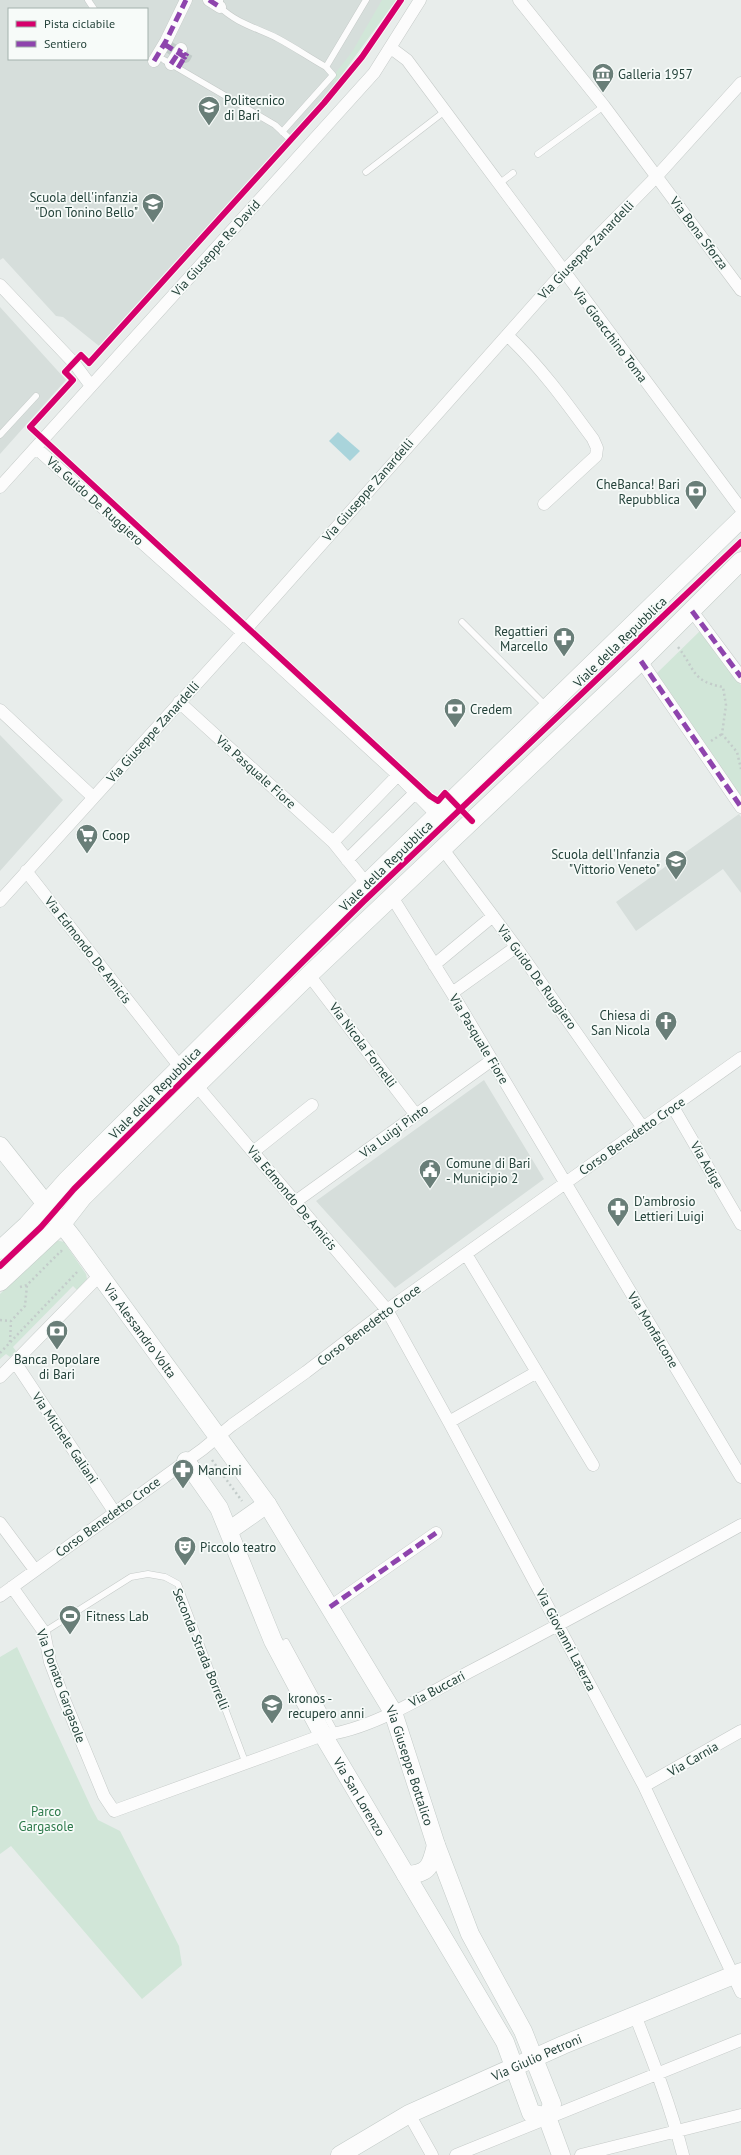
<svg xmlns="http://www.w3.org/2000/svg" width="741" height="2155" font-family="'PT Sans',sans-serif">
<rect width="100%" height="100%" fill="#e8edeb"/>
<path fill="#d6dedb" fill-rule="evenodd" d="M 0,0 L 396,0 L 328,93 L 99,346 L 63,317 L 56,316 L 3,258 L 0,260 ZM 9,9 L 147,9 L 147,59 L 9,59 Z
M 0,307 L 66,380 L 0,454 Z
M 0,735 L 63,800 L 0,871 Z
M 739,814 L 741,817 L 741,893 L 723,869 L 636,931 L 616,902 Z
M 484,1080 L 544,1179 L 395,1288 L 316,1201 Z"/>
<path fill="#d1e6d8" d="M 382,0 L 396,0 L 335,84 L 330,80 L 352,52 Z
M 701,630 L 741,685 L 741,799 L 656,674 Z
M 56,1240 L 64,1242 L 86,1274 L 87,1279 L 77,1290 L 73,1286 L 13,1347 L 16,1351 L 10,1357 L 6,1354 L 0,1359 L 0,1294 Z
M 17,1647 L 91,1807 L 98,1820 L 120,1831 L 179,1946 L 182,1965 L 142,1999 L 11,1846 L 0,1854 L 0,1657 Z"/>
<path fill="#a9d4db" d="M 338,432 L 360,451 L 350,461 L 329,441 Z"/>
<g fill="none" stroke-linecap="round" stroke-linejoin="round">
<path stroke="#c1cbc8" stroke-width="12" stroke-dasharray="12 6" stroke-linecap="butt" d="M 164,44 L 185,57 L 187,53"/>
<g stroke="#c5cac8" stroke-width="7">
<path id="lane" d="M 88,0 L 94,9
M 220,0 L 220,7 C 236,23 257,28 277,38 C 294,47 310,58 326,67
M 164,60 L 275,125 L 291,140
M 282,132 L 333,75 L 326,67 L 366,0
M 538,154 L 604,106
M 366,172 L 445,111
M 500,183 L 513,173
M 0,435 L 36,396
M 462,622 L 546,706
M 44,1632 L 131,1577 L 148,1574 L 165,1577 L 178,1584 L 246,1764
M 286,1642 L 336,1734"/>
</g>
<g stroke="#c5cac8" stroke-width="13">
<path id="street" d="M 209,0 L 220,7
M 519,0 L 604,106 L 741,290
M 391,48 L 407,60 L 741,509
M 154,61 L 166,41 L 186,0
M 171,64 L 181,49
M 0,285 L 74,363 L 91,386
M 507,335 C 540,366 566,402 593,439 L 597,448 L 596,456 L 544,504
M 36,448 L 242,632 L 398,775 L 436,814
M 0,487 L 374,73 L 420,0
M 692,611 L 741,677
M 641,661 L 741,807
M 179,702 L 333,842 L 366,883
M 0,710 L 93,797
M 333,842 L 398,775
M 442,848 L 516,947 L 643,1128
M 347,860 L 416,792
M 26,871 L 180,1067
M 392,897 L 452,993 L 741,1477
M 0,901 L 248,627 L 563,272 L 657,176 L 741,83
M 434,965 L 493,916
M 309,975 L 416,1115
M 452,993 L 516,947
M 197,1086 L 387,1310 L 449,1422 L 644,1786 L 741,1992
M 673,1107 L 741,1224
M 253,1152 L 312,1105
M 295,1202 L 492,1060
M 466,1254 L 593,1465
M 15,1362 L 115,1513
M 0,1377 L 100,1275
M 449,1422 L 537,1372
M 0,1523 L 35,1570
M 12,1587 L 44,1632 L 50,1662 L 64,1699 L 104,1796 L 114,1811 L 323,1735 C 369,1731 428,1694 469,1672 C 561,1624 651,1575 741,1525
M 0,1596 L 203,1449 L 232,1425 L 306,1372 L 387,1310 L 741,1058
M 330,1607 L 436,1533
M 644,1786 L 741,1731
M 635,2015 C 653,2061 671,2107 683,2155
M 409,2114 L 432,2155
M 456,2155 L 741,2040
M 581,2155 L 741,2115"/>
</g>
<g stroke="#c3cbc8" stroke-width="19">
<g id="secondary">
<path id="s1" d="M 0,1146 L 72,1237 L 267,1504 L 393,1712 L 436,1845 L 470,1934 L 523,2031 L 552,2104 L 547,2117"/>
<path d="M 0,1250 L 27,1225 L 66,1181 L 294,954 L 741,519"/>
<path d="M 0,1282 L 62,1224 L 83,1197 L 309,975 L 641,661 L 741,561"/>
<path id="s2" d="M 186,1461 L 219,1508 L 273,1641 L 323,1735 L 505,2042 L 531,2113 L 547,2117"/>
<path d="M 230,1530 L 267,1504"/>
<path d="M 406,1875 C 429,1874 431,1866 436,1845"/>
<path d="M 547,2117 L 561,2155"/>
<path id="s3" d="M 340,2155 L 409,2114 L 563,2045 L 741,1972"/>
</g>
</g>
<path stroke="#c3ccca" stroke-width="2.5" stroke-dasharray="2 3" stroke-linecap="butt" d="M 678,647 C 696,670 691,681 723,687 L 726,705 L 722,734 L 737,752 L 741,769
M 711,741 L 722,734
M 20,1287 L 27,1285 L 61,1251 L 62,1252
M 0,1320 L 11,1321
M 10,1342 L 11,1321 L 25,1306 L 27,1285
M 0,1353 L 77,1272
M 212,1460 L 242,1501"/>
<use href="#lane" stroke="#fcfcfc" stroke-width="6"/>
<use href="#street" stroke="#fcfcfc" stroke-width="12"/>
<use href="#secondary" stroke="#fcfcfc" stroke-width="18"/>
<path stroke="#8e44ad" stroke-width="5" stroke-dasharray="10 5" stroke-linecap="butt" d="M 209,0 L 220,7
M 164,44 L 185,57 L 187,53
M 154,61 L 166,41 L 186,0
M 171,64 L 181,49
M 178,68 L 187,53
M 692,611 L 741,677
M 641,661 L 741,807
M 330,1607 L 436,1533"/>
<g stroke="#f7fbf9" stroke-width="8">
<path id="cycleway" d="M 401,0 L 362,57 L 324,103 L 89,363 L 81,355 L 65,372 L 73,380 L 30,427 L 430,796 L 438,801 L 445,793 L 472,821
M 0,1266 L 41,1227 L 74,1189 L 364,901 L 741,542"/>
</g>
<use href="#cycleway" stroke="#d6006c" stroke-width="6"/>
</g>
<defs>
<g id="museum-pin" transform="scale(1.15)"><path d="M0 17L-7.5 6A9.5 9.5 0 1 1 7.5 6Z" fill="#697e78" stroke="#f7fbf9"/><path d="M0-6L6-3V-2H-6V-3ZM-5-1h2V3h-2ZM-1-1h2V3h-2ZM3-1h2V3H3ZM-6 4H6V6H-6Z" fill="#fff"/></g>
<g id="university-pin" transform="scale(1.15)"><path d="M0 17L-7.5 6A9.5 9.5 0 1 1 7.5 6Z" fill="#697e78" stroke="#f7fbf9"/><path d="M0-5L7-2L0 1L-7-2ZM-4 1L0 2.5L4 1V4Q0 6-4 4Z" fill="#fff"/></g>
<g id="school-pin" transform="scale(1.15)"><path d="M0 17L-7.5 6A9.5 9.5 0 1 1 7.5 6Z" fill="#697e78" stroke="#f7fbf9"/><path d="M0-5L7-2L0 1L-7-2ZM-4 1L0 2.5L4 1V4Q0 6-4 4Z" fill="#fff"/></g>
<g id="bank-pin" transform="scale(1.15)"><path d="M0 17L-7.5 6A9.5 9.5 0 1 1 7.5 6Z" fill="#697e78" stroke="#f7fbf9"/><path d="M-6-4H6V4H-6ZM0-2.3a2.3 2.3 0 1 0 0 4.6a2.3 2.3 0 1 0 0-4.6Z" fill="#fff"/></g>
<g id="pharmacy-pin" transform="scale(1.15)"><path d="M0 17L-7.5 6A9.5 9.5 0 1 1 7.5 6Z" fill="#697e78" stroke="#f7fbf9"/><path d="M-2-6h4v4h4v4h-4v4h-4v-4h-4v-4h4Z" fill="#fff"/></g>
<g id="supermarket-pin" transform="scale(1.15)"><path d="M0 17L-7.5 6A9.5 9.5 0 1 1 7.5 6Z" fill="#697e78" stroke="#f7fbf9"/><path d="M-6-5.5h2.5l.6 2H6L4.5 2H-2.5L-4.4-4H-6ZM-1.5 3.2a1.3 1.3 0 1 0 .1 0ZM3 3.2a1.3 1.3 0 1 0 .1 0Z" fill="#fff"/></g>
<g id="church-pin" transform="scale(1.15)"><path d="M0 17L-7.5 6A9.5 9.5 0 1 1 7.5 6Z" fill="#697e78" stroke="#f7fbf9"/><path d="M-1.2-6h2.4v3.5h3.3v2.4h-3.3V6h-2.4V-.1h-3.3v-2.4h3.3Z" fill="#fff"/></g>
<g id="civic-pin" transform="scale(1.15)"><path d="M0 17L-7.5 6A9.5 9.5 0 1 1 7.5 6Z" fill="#697e78" stroke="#f7fbf9"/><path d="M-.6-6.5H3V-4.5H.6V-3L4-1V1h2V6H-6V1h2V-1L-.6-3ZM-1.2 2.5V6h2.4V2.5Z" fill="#fff"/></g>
<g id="theatre-pin" transform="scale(1.15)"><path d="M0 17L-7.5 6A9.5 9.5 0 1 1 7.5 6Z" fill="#697e78" stroke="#f7fbf9"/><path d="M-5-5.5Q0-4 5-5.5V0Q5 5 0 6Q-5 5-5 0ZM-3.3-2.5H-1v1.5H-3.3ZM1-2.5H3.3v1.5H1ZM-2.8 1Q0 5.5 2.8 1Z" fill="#fff"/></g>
<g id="stadium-pin" transform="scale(1.15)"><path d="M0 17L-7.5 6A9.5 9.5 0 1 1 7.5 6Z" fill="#697e78" stroke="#f7fbf9"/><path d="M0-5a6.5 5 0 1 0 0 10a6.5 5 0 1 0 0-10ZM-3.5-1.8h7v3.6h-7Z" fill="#fff"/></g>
</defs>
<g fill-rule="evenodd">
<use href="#museum-pin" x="603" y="74"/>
<use href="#university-pin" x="209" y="107"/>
<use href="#school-pin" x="153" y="204"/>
<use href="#bank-pin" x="696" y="491"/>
<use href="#pharmacy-pin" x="564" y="638"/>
<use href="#bank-pin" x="455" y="709"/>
<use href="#supermarket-pin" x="87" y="835"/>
<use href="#school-pin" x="676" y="861"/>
<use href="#church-pin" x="666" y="1022"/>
<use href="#civic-pin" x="430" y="1170"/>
<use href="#pharmacy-pin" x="618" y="1208"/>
<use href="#bank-pin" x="57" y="1331"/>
<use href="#pharmacy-pin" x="183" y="1470"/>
<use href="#theatre-pin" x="185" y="1547"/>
<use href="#stadium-pin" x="70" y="1616"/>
<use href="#school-pin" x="272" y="1705"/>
</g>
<g text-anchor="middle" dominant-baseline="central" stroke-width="3.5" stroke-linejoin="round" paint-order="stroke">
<g font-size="13" fill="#24423a" stroke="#f7fbf9" text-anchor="start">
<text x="618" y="74">Galleria 1957</text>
<text x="224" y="100">Politecnico<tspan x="224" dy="15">di Bari</tspan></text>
<text x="138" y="197" text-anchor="end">Scuola dell'infanzia<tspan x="138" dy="15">"Don Tonino Bello"</tspan></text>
<text x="680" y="484" text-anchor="end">CheBanca! Bari<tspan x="680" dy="15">Repubblica</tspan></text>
<text x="548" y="631" text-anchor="end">Regattieri<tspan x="548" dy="15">Marcello</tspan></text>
<text x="470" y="709">Credem</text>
<text x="102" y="835">Coop</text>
<text x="660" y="854" text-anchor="end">Scuola dell'Infanzia<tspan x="660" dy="15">"Vittorio Veneto"</tspan></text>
<text x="650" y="1015" text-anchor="end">Chiesa di<tspan x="650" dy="15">San Nicola</tspan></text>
<text x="446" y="1163">Comune di Bari<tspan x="446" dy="15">- Municipio 2</tspan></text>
<text x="634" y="1201">D'ambrosio<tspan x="634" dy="15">Lettieri Luigi</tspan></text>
<text x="57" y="1359" text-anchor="middle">Banca Popolare<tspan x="57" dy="15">di Bari</tspan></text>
<text x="198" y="1470">Mancini</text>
<text x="200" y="1547">Piccolo teatro</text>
<text x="86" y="1616">Fitness Lab</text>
<text x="288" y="1698">kronos -<tspan x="288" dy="15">recupero anni</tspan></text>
</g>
<g font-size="13" fill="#24423a" stroke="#f7fbf9">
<text transform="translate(699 233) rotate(53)">Via Bona Sforza</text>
<text transform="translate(216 248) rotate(-48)">Via Giuseppe Re David</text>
<text transform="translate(586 250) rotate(-46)">Via Giuseppe Zanardelli</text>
<text transform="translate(610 335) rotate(53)">Via Gioacchino Toma</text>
<text transform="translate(368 490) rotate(-49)">Via Giuseppe Zanardelli</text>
<text transform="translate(95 501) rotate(42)">Via Guido De Ruggiero</text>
<text transform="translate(620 642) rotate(-44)">Viale della Repubblica</text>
<text transform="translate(153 732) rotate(-48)">Via Giuseppe Zanardelli</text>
<text transform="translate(256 772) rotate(42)">Via Pasquale Fiore</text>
<text transform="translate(386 866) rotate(-44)">Viale della Repubblica</text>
<text transform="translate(88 950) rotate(52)">Via Edmondo De Amicis</text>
<text transform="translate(537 977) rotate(54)">Via Guido De Ruggiero</text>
<text transform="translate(479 1039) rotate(59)">Via Pasquale Fiore</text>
<text transform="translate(363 1045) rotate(53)">Via Nicola Fornelli</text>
<text transform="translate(155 1093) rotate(-45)">Viale della Repubblica</text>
<text transform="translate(394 1131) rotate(-36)">Via Luigi Pinto</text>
<text transform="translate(632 1136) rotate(-35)">Corso Benedetto Croce</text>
<text transform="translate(707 1165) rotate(60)">Via Adige</text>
<text transform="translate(292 1198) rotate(50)">Via Edmondo De Amicis</text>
<text transform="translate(369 1325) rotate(-37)">Corso Benedetto Croce</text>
<text stroke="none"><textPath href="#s1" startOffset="232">Via Alessandro Volta</textPath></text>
<text transform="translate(653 1330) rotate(59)">Via Monfalcone</text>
<text transform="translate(65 1438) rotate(56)">Via Michele Galiani</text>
<text transform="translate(108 1517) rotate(-36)">Corso Benedetto Croce</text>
<text transform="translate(566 1640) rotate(62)">Via Giovanni Laterza</text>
<text transform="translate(201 1649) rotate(68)">Seconda Strada Borrelli</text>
<text transform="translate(61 1686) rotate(70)">Via Donato Gargasole</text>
<text transform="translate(437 1689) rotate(-28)">Via Buccari</text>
<text transform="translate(693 1759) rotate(-30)">Via Carnia</text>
<text stroke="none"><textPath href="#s1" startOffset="746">Via Giuseppe Bottalico</textPath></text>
<text stroke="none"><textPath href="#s2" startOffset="379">Via San Lorenzo</textPath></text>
<text stroke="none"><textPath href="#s3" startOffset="220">Via Giulio Petroni</textPath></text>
</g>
<g font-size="13" fill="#2d7a4b" stroke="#f7fbf9">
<text x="46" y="1811">Parco<tspan x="46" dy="15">Gargasole</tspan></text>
</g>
</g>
<rect x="8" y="8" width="140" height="52" fill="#f7fbf9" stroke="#a3b1ad"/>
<rect x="16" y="21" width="20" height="6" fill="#d6006c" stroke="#a3b1ad"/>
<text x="44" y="28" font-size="12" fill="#24423a">Pista ciclabile</text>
<rect x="16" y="41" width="20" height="6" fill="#8e44ad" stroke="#a3b1ad"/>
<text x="44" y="48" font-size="12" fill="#24423a">Sentiero</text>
</svg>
